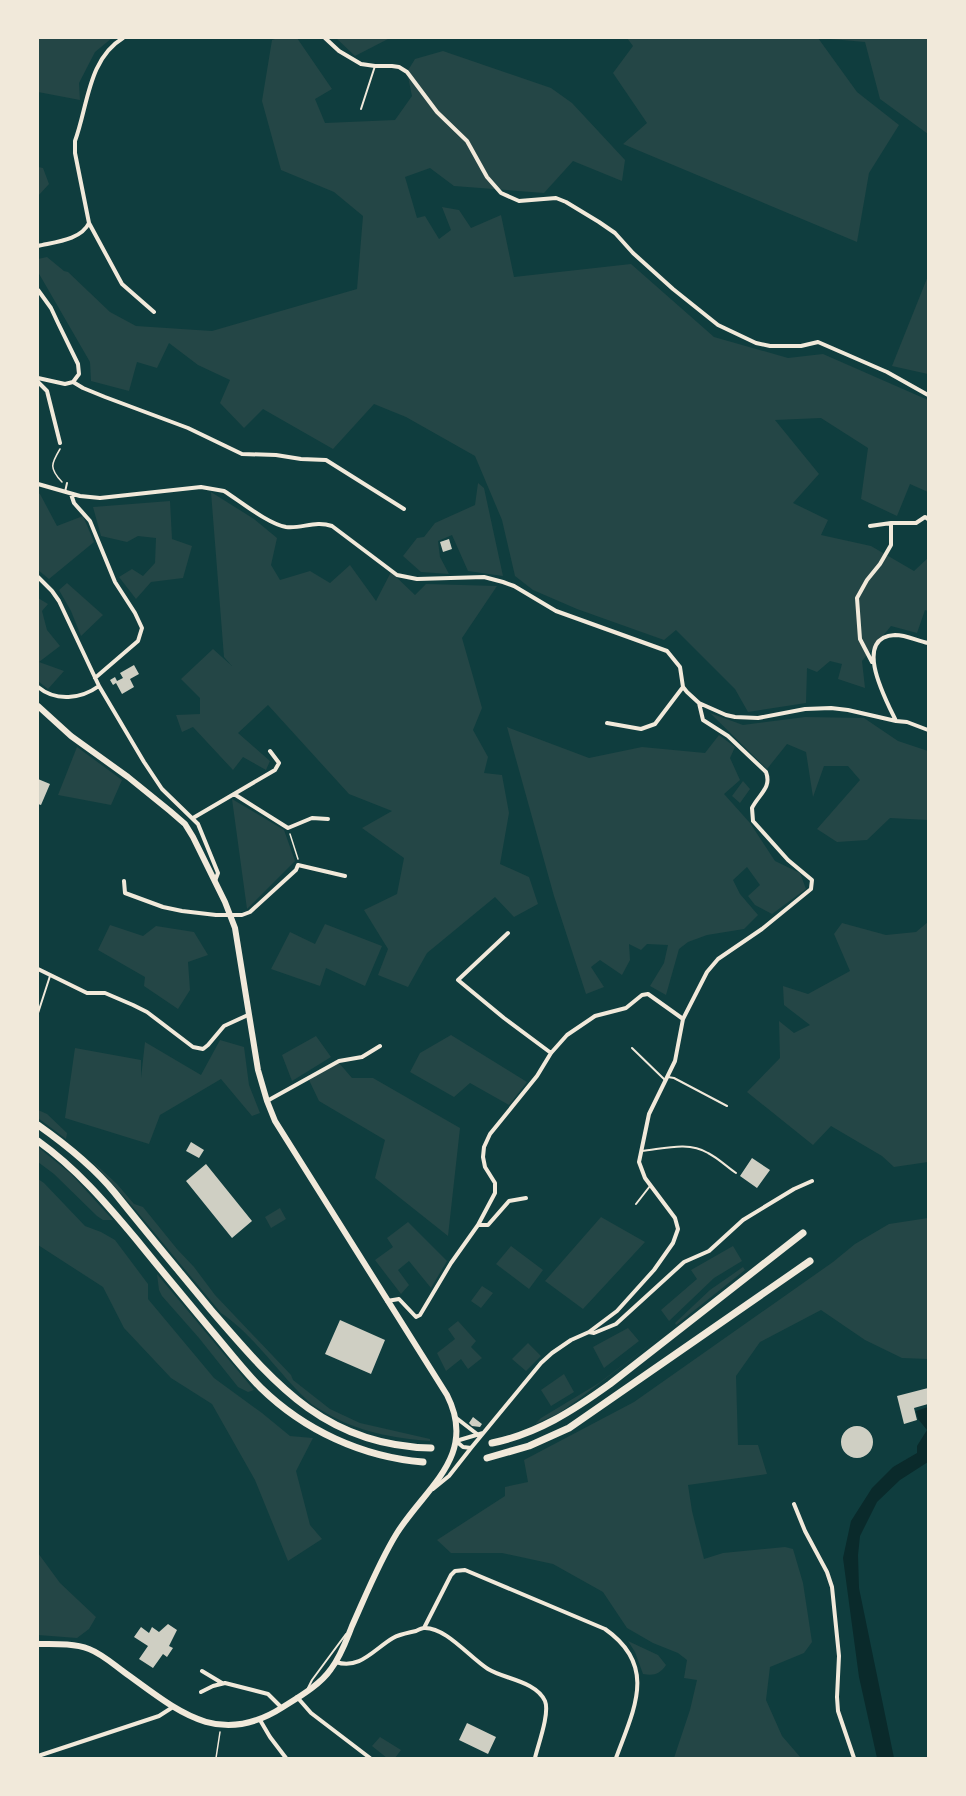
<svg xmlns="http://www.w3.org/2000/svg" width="966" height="1796" font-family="Barlow,sans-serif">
<rect width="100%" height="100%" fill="#0f3d3e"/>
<path fill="#244646" d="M 38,38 L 112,38 L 95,52 L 79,83 L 80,100 L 38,92 Z
M 278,38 L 297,38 L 332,89 L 315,99 L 325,123 L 395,120 L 412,96 L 407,72 L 415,59 L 443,51 L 551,88 L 572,103 L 625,160 L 622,181 L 573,161 L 544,193 L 454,186 L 430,168 L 405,177 L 417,218 L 425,216 L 439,239 L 451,230 L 442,207 L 459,210 L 471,228 L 501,215 L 514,277 L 631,264 L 714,337 L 788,358 L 823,354 L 928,400 L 928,492 L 910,484 L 897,516 L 861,499 L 868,448 L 821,418 L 775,420 L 819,474 L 793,503 L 828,520 L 821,535 L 871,546 L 914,571 L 928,558 L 928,611 L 925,610 L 917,633 L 891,626 L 862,661 L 865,688 L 838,679 L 842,664 L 830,661 L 817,672 L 807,668 L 806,703 L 748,712 L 735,689 L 676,630 L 664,640 L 577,609 L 533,590 L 515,576 L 502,520 L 475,456 L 406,417 L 374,404 L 333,449 L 263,409 L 244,428 L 220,403 L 230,380 L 198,365 L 169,343 L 157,368 L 137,362 L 129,391 L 91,381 L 90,362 L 38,272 L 38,259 L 47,257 L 64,271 L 68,272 L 110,312 L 136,326 L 212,331 L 357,289 L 363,216 L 334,192 L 281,170 L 262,101 L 272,40 Z
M 336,38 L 387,38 L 388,39 L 355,56 Z
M 627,38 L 818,38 L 857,92 L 899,125 L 869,173 L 857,242 L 623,144 L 647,123 L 613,73 L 633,46 Z
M 819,38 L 928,38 L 928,134 L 880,99 L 865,42 Z
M 38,167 L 43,168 L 49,184 L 38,196 Z
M 928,276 L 928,374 L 892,366 Z
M 478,483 L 484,488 L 503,576 L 468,571 L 452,535 L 438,541 L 440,557 L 449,574 L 421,572 L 403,556 L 417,538 L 424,537 L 435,523 L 475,505 Z
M 211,492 L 254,519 L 277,538 L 271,565 L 280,580 L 310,571 L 330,583 L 350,565 L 376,601 L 391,572 L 415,595 L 426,584 L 497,586 L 462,638 L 482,708 L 473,730 L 488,757 L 484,773 L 502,775 L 509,813 L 500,864 L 529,877 L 538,904 L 514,917 L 495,897 L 427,953 L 408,987 L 378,975 L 388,949 L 364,910 L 397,894 L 404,858 L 362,828 L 392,811 L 349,794 L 268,705 L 238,733 L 270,761 L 266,770 L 243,757 L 233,770 L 193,727 L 182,732 L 176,715 L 200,714 L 200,698 L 181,679 L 213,649 L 232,666 L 224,657 Z
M 38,493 L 40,494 L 57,526 L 83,516 L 94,542 L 49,579 L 38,570 Z
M 170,501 L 172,539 L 192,546 L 183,578 L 151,582 L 136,599 L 119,577 L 132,569 L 143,576 L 155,563 L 156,538 L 138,536 L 127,542 L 101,536 L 93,507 Z
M 67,583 L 103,615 L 81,636 L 71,611 L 59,590 Z
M 38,598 L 48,604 L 42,611 L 47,630 L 60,646 L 39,662 L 64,671 L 48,689 L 38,681 Z
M 710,713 L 743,725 L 805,717 L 864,718 L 898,741 L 928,751 L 928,820 L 890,818 L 867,840 L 837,842 L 817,829 L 860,780 L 848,766 L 824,766 L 813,797 L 806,752 L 787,744 L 767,769 Z
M 507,727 L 589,758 L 642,747 L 705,753 L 719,735 L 735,747 L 730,758 L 740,780 L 724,794 L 750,823 L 775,861 L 800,873 L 806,889 L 772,914 L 755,905 L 748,896 L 760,885 L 747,867 L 733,880 L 740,894 L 758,915 L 744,929 L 707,935 L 688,942 L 679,949 L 666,995 L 650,986 L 664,963 L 668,945 L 647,944 L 641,950 L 629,944 L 630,960 L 622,975 L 600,960 L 591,967 L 604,987 L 586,994 L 554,896 Z
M 77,747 L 122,780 L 111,805 L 58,795 Z
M 743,781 L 750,789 L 740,803 L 732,796 Z
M 232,799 L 284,830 L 295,861 L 247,909 Z
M 928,922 L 928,1162 L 894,1167 L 882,1156 L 831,1126 L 813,1145 L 747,1092 L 780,1058 L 779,1021 L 794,1033 L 810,1025 L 784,1005 L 783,986 L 808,994 L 850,971 L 834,934 L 842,923 L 886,935 L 916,932 Z
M 325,924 L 382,946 L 365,986 L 326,968 L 320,986 L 271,969 L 290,932 L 315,944 Z
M 110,925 L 143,936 L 156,926 L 194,932 L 208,955 L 188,962 L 190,990 L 178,1009 L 144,986 L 145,977 L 98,950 Z
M 451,1035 L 527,1082 L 509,1105 L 470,1083 L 454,1097 L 410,1072 L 420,1053 Z
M 316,1036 L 331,1057 L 292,1081 L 282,1055 Z
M 220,1040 L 244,1047 L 249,1085 L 260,1113 L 252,1116 L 221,1079 L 160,1115 L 149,1144 L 65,1118 L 75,1048 L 141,1060 L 141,1078 L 145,1042 L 201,1075 Z
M 339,1063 L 352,1078 L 373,1078 L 460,1128 L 448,1236 L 375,1178 L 385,1140 L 319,1101 L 309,1080 Z
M 38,1110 L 47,1114 L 67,1133 L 66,1139 L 38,1118 Z
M 38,1147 L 71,1174 L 113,1220 L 103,1220 L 97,1216 L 54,1174 L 38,1162 Z
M 91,1160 L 117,1184 L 134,1204 L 143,1207 L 177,1249 L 194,1267 L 215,1295 L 291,1375 L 293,1380 L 330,1409 L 360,1423 L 430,1439 L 430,1441 C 392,1438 359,1432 326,1413 C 320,1409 313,1406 308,1401 C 279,1374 254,1335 221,1313 L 133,1207 Z
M 38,1179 L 44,1183 L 85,1226 L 101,1232 L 115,1240 L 148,1284 L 148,1299 L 214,1378 L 262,1413 L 290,1436 L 313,1438 L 296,1471 L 310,1525 L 322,1539 L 288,1561 L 255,1480 L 212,1404 L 171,1378 L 124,1328 L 103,1287 L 38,1245 Z
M 280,1208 L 286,1219 L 271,1228 L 265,1217 Z
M 601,1217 L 645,1242 L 583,1309 L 545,1281 Z
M 928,1218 L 928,1359 L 902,1358 L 865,1340 L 821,1310 L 760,1342 L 736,1376 L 738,1445 L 758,1445 L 767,1474 L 688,1485 L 692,1511 L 704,1559 L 723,1553 L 785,1547 L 793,1549 L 803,1583 L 812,1642 L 804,1653 L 770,1667 L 766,1700 L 782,1736 L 801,1758 L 674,1758 L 690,1710 L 697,1680 L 684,1678 L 687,1660 L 678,1653 L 653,1643 L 627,1628 L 603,1592 L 553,1564 L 502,1553 L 451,1553 L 437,1540 L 505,1496 L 505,1487 L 528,1482 L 524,1460 L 634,1402 L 833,1262 L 855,1244 L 889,1224 Z
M 408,1222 L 447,1261 L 431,1288 L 409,1261 L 398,1270 L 409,1285 L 401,1294 L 375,1260 L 393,1247 L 387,1238 Z
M 511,1246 L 543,1270 L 529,1289 L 496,1264 Z
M 733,1246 L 742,1261 L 714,1278 L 669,1321 L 661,1310 L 697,1279 L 691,1270 Z
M 743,1267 L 745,1270 L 676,1325 L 675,1323 L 710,1290 Z
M 157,1274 L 254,1390 L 248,1392 L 238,1387 L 199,1338 L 162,1296 L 159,1290 Z
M 482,1286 L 493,1293 L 481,1308 L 471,1301 Z
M 458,1321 L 476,1341 L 471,1347 L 482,1358 L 468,1369 L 461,1359 L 446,1371 L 437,1353 L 455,1339 L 448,1329 Z
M 674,1326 L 579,1399 L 559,1413 L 535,1424 L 541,1418 L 599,1383 Z
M 628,1328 L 639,1341 L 604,1368 L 593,1347 Z
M 528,1343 L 541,1356 L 526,1371 L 512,1359 Z
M 564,1374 L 574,1392 L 551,1406 L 541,1390 Z
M 38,1553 L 60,1583 L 96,1617 L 89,1629 L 77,1638 L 38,1635 Z
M 628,1641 L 658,1655 L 666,1665 C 660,1674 654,1676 643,1674 L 635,1652 Z
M 380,1737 L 401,1750 L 395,1758 L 387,1758 L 372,1746 Z"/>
<path fill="#0a2a2b" d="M 928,1407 L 928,1462 L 900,1480 L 877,1502 L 860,1536 L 858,1555 L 859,1588 L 894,1758 L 877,1758 L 859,1677 L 843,1558 L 851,1521 L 872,1488 L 893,1467 L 917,1453 L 917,1446 L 927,1430 L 918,1419 L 916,1411 Z"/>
<path fill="#cfcfc3" d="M 449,539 L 452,549 L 443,552 L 440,542 Z
M 134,665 L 139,674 L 130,679 L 134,687 L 122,694 L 116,683 L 113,685 L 110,680 L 115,677 L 117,681 L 123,678 L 120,673 Z
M 38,779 L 50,784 L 41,805 L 38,804 Z
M 191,1142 L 204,1150 L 199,1158 L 186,1151 Z
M 752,1158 L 770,1170 L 757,1188 L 740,1176 Z
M 206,1164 L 252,1221 L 232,1238 L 186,1181 Z
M 340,1320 L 385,1340 L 371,1374 L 325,1354 Z
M 928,1388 L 928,1404 L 914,1408 L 917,1420 L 904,1424 L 897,1396 Z
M 473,1417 L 482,1424 L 480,1427 L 472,1426 L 469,1423 Z
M841 1442a16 16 0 1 1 32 0a16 16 0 1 1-32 0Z
M 168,1624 L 177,1630 L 169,1646 L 173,1648 L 167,1657 L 163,1654 L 153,1668 L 139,1659 L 148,1646 L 134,1637 L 141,1627 L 149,1633 L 152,1627 L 159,1632 Z
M 467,1723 L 496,1737 L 488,1754 L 459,1740 Z"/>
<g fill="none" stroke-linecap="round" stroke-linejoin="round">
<path stroke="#f1e9da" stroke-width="1.5" d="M 60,449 C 51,464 49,468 62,482
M 290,834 L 298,859
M 216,1758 L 220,1732"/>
<path stroke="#f1e9da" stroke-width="2" d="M 361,109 L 375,66
M 65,492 L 67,483
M 38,1013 L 50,976
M 632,1048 L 665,1080
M 668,1077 L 674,1078 L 727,1106
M 641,1151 C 663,1149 688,1141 708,1153 C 718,1158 727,1167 736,1173
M 636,1204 L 650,1186
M 308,1688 L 312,1680 L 346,1634"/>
<path stroke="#f1e9da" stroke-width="4" d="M 325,38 L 339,51 L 361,64 L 375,66 L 392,66 L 399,67 L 407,72 L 437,112 L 467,141 L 487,177 L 501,193 L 519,201 L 556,198 L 566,202 L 599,222 L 615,233 L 633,253 L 673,289 L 718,325 L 756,343 L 770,346 L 801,346 L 818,342 L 887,372 L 928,395
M 89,223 L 122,284 L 154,312
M 38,246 C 55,242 81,240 89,223 L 75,153 L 75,141 C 88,106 88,59 123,38
M 38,290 L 51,308 L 58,323 L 78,364 L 79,374 L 73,382 L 65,384 L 38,378
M 38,382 L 47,391 L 60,443
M 73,382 L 83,388 L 105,397 L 188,428 L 242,454 L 276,455 L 301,459 L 326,460 L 404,509
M 38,484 L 80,496 L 100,498 L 201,487 L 224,491 C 240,501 268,524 286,527 C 302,529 315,520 332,526 L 397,575 L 417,579 L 484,577 L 503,582 L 514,586 L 556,611 L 667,651 L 680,667 L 683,687 L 687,692 L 699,703 L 726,715 L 735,717 L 758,718 L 805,709 L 831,708 L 848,710 L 896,721 L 907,722 L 928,730
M 71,494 L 74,503 L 90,521 L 115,582 L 135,613 L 142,628 L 138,641 L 95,678
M 870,526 L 891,523 L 916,523 L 925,517 L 928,519
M 38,577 L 52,591 L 59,601 L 99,686 L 144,762 L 162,789 L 198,824 L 218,873 L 215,881
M 872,662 L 860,639 L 857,598 L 867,580 L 880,564 L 891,545 L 891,523
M 38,687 C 56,702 81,699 99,686
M 896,721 C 887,702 851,637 895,635 C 907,635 917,641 928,643
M 607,723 L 641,729 L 655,724 L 683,687
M 234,794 L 288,828 L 312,818 L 328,819
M 193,818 L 275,770 L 279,763 L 270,751
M 124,881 L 125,893 L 163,907 L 182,911 L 216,915 L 242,915 L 250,912 L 296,870 L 298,865 L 345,876
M 508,933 L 458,980 L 504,1018 L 551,1053
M 38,969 L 87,993 L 105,993 L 133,1005 L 147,1012 L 193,1047 L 203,1049 L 208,1045 L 224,1026 L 248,1015
M 267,1101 L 339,1061 L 362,1057 L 380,1046
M 478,1225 L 488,1225 L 509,1201 L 526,1198
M 387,1301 L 399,1299 L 416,1317 L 420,1315 L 451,1263 L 478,1225 L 495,1193 L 495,1183 L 485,1167 L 483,1157 L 484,1147 L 490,1134 L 537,1076 L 551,1053 L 567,1035 L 595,1016 L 626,1008 L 642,995 L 648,994 L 683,1019
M 589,1332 L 594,1333 L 616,1324 L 684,1262 L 709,1251 L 743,1220 L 794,1189 L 812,1181
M 455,1417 L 477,1434
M 483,1433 L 456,1441 L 463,1447 L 471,1448 L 541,1363 L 552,1353 L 571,1340 L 589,1332 L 617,1311 L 654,1270 L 673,1243 L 678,1229 L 675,1218 L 645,1178 L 639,1162 L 649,1114 L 675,1061 L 683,1019 L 707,972 L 718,959 L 762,929 L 811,889 L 812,880 L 788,860 L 753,821 L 752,808 C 759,794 772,788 766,772 L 728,736 L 703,720 L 699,703
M 433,1489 L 449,1476 L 471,1448
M 794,1504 L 805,1531 L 827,1572 L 832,1587 L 839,1656 L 837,1697 L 838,1711 L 854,1758
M 424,1628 L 451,1575 L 455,1571 L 465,1570 L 605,1629 C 658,1666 634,1709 616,1758
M 336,1662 C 360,1670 374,1649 393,1638 C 400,1634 408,1633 416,1631 C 418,1630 422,1628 424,1628 C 446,1627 470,1658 488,1669 C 504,1679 536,1681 545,1701 C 550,1713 538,1745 535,1758
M 202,1671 L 222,1683
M 201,1692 L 213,1686 L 225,1683 L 268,1694 L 282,1708
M 297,1697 L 311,1713 L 370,1758
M 260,1720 L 270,1737 L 286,1758
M 38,1756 L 159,1716 L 173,1707"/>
<path stroke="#f1e9da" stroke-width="6" d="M 38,706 L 71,736 L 128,777 L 170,811 L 185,824 L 193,837 L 225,902 L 235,928 L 258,1070 L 267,1101 L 275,1121 L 447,1395 C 478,1456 426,1487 397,1533 C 379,1562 366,1595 352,1626 C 346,1641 341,1656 331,1669 C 320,1685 299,1697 283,1707 C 218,1749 177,1710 124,1672 C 113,1664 102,1654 89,1649 C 74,1643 54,1644 38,1644"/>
<path stroke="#f1e9da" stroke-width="7" d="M 38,1125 C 65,1144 93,1166 115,1193 C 146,1232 179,1271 211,1310 C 274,1383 325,1446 431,1448
M 38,1141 C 76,1168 106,1203 136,1239 C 161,1270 186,1300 211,1330 C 228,1350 243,1370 261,1388 C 304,1430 362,1457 423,1462
M 492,1443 C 537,1434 574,1410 610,1384 L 803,1233
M 487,1458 L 529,1446 L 569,1428 L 810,1261"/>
</g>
<rect width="966" height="1796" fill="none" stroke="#f1e9da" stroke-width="78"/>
</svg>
